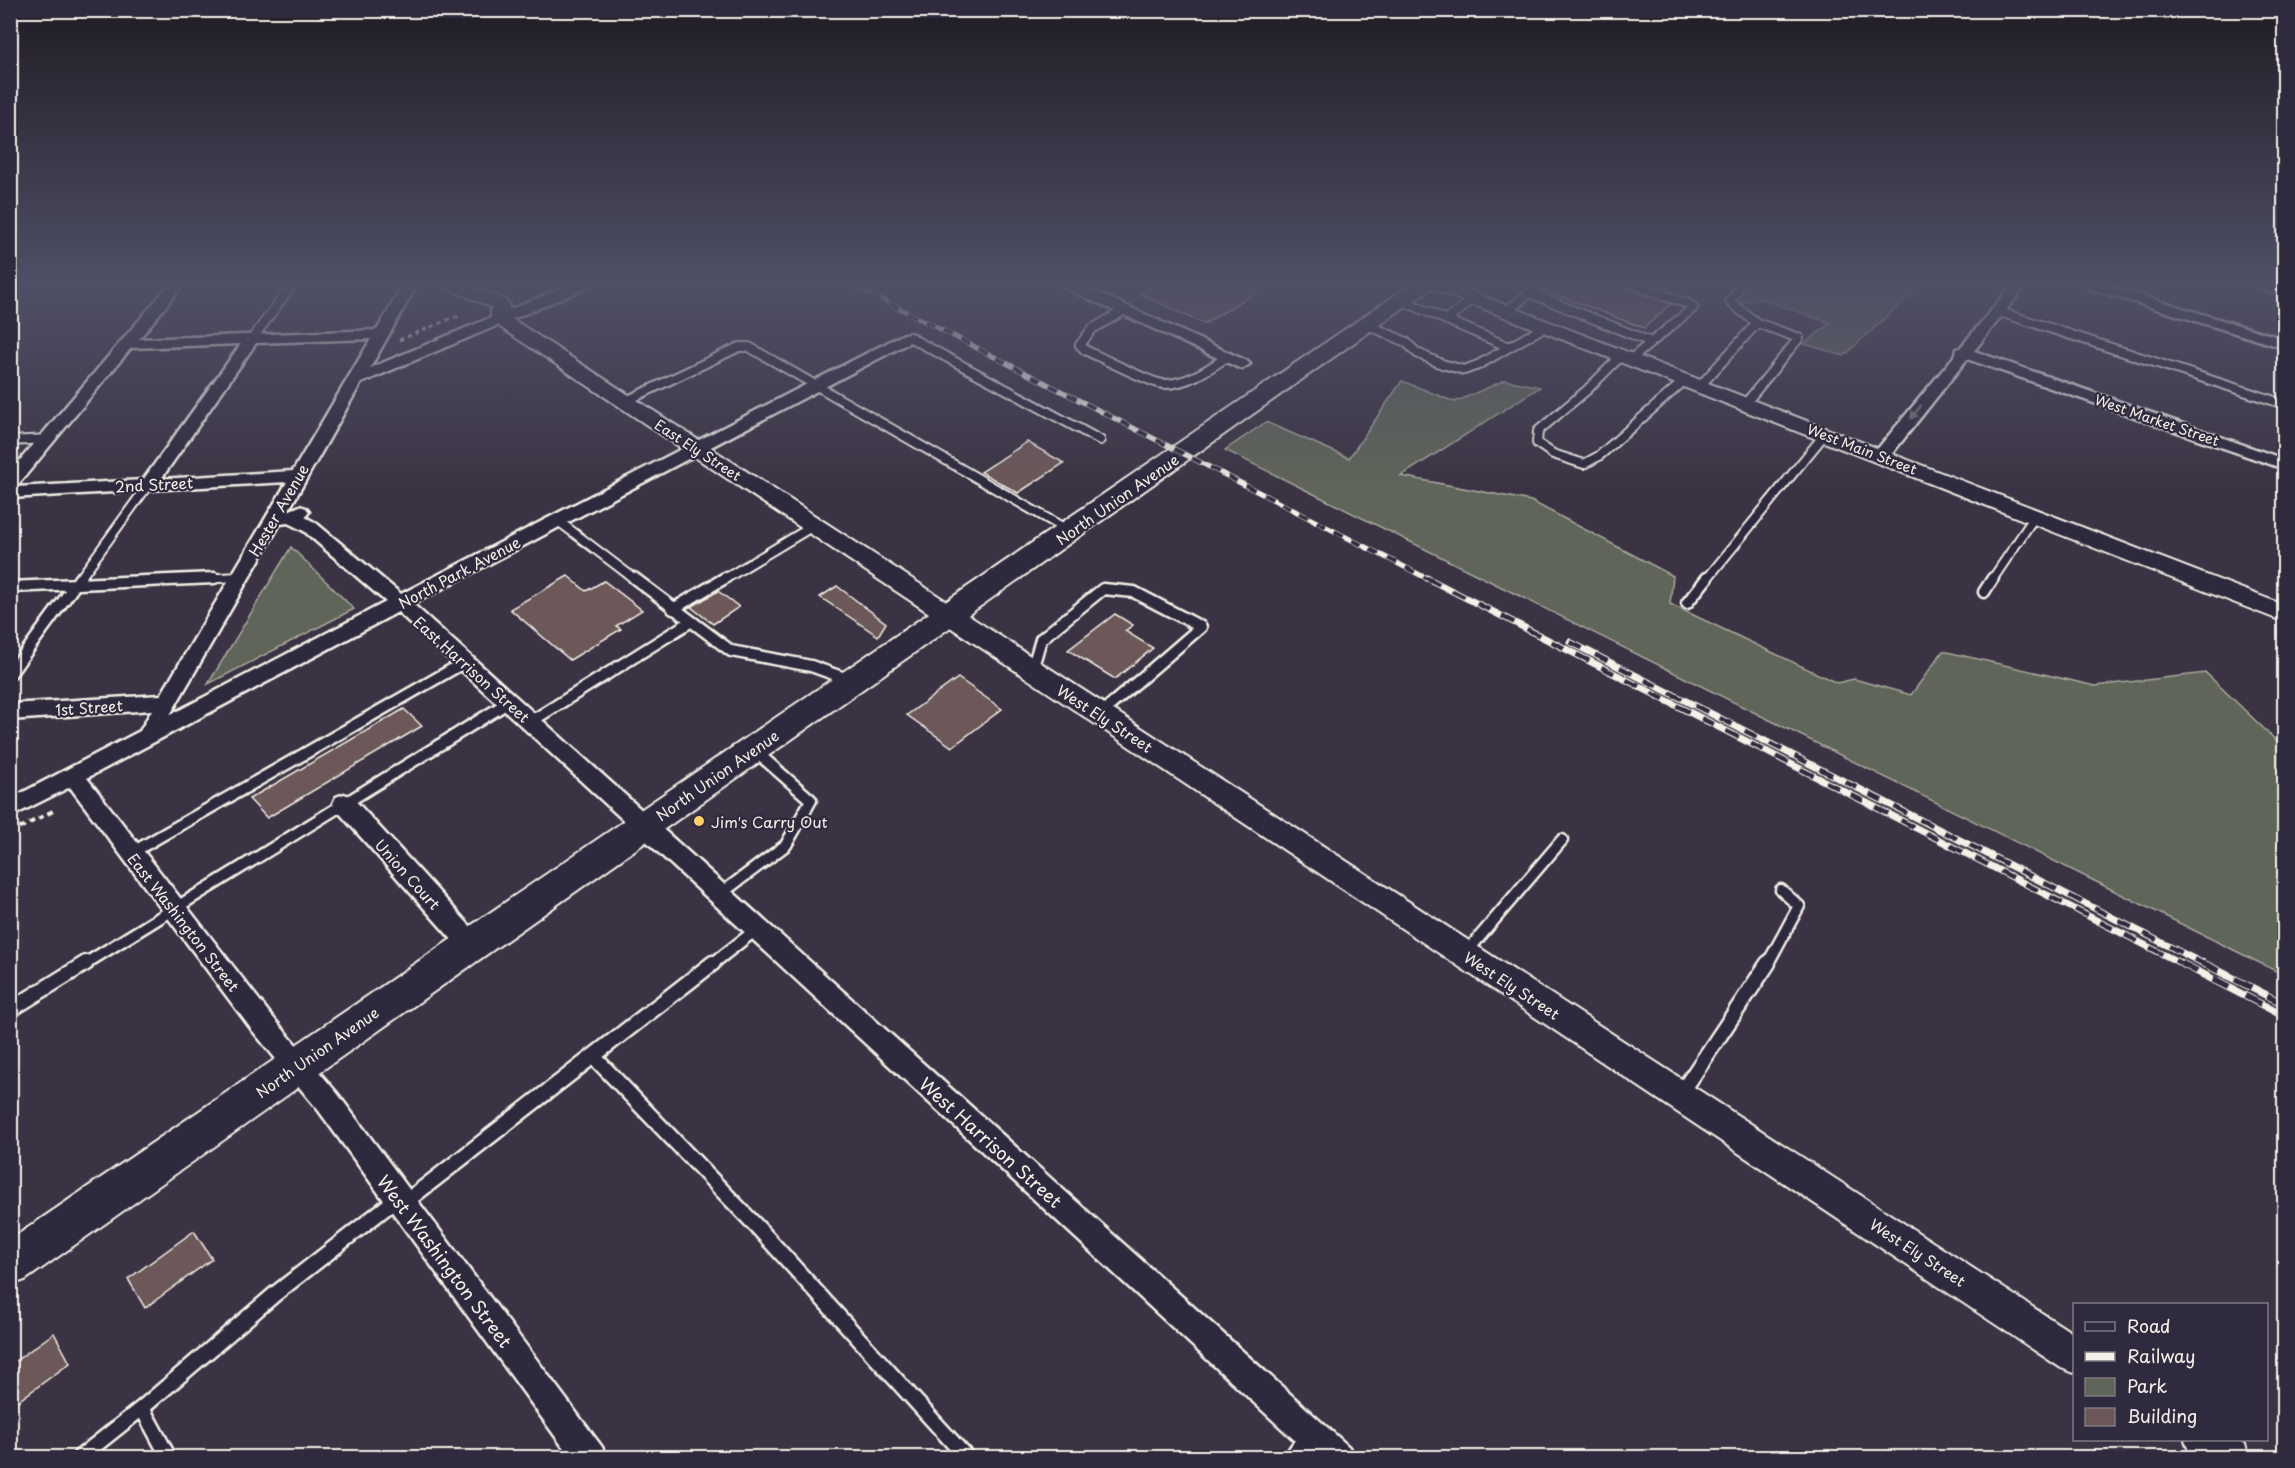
<svg xmlns="http://www.w3.org/2000/svg" width="2295" height="1468" font-family="'Playpen Sans',sans-serif">
<rect width="100%" height="100%" fill="#3b3343"/>
<filter id="ink" filterUnits="userSpaceOnUse"><feTurbulence type="fractalNoise" baseFrequency=".0167" numOctaves="2"/><feDisplacementMap in="SourceGraphic" scale="12" xChannelSelector="R" yChannelSelector="G"/><feConvolveMatrix kernelMatrix="1 2 1 2 8 2 1 2 1" color-interpolation-filters="sRGB"/></filter>
<g filter="url(#ink)">
<path fill="#5f6558" stroke="#aaaba0" stroke-width="1.5" d="M 1742,285 L 1921,285 L 1844,356 L 1804,344 L 1830,323 L 1763,299 L 1742,302 L 1736,292 Z
M 1505,380 L 1540,387 L 1401,476 L 1531,501 L 1673,576 L 1670,604 L 1837,683 L 1854,679 L 1911,695 L 1943,651 L 2095,686 L 2206,673 L 2284,748 L 2284,975 L 1225,450 L 1266,422 L 1349,458 L 1402,381 L 1455,402 Z
M 291,547 L 354,609 L 208,684 Z"/>
<path fill="#6c5859" stroke="#f4f1e8" stroke-width="1.5" d="M 1156,285 L 1268,285 L 1204,324 L 1140,294 Z
M 1546,285 L 1625,285 L 1634,291 L 1671,304 L 1644,328 L 1544,290 Z
M 1027,442 L 1064,463 L 1018,493 L 981,472 Z
M 568,576 L 586,591 L 604,581 L 642,610 L 616,626 L 621,629 L 570,660 L 510,609 Z
M 837,586 L 886,623 L 878,636 L 820,597 Z
M 718,591 L 739,607 L 713,624 L 691,607 Z
M 1115,614 L 1133,625 L 1125,631 L 1153,648 L 1115,679 L 1068,650 Z
M 958,678 L 1002,709 L 952,747 L 907,715 Z
M 404,709 L 422,726 L 267,818 L 249,799 Z
M 194,1231 L 212,1259 L 145,1308 L 128,1279 Z
M 54,1333 L 70,1363 L 10,1407 L 10,1365 Z"/>
<g fill="none" stroke-linecap="round" stroke-linejoin="round">
<g stroke="#f4f1e8" stroke-width="12">
<path id="service-far2" d="M 2260,285 L 2284,292
M 1530,293 L 1651,342
M 1401,300 L 1509,347
M 1125,310 L 1092,329 L 1080,345 L 1085,350 C 1100,357 1150,383 1163,384 C 1186,385 1209,369 1227,357
M 1507,311 L 1540,285
M 1997,311 L 2284,404
M 1446,320 L 1474,298
M 1366,324 L 1406,342 L 1417,353 L 1442,364 L 1464,370 L 1478,365 L 1546,326
M 909,337 L 1100,440
M 252,339 L 292,285
M 1622,355 L 1587,390 L 1538,431 L 1537,443 L 1553,454 L 1584,464 L 1599,456 L 1685,380
M 1631,359 L 1693,308 L 1689,304 L 1636,285
M 1700,386 L 1757,323 L 1730,302 L 1741,285
M 624,402 L 739,347 L 749,347 L 1069,531
M 1745,404 L 1799,338 L 1757,323
M 10,441 L 47,439
M 557,520 L 636,580
M 79,580 L 148,485
M 179,580 L 240,577
M 723,580 L 813,526
M 1706,580 L 1825,434
M 1992,580 L 2035,516"/>
</g>
<g stroke="#f4f1e8" stroke-width="15">
<path id="service-far1" d="M 634,578 L 731,651 L 811,666 L 850,680
M 10,587 L 214,578
M 1984,592 L 1993,578
M 1687,603 L 1707,578
M 673,609 L 725,578
M 1032,670 L 1041,639 L 1103,589 L 1134,592 L 1201,627 L 1100,714
M 10,674 L 80,578
M 530,722 L 690,622
M 131,853 L 465,662
M 719,895 L 786,845 L 811,800 L 754,750
M 1465,954 L 1562,840
M 83,965 L 509,702
M 711,965 L 757,929
M 1767,965 L 1799,906 L 1781,890"/>
</g>
<g stroke="#f4f1e8" stroke-width="19">
<path id="service" d="M 10,1010 L 86,963
M 594,1057 L 761,1231 L 967,1458
M 1680,1095 L 1768,963
M 404,1203 L 713,963
M 142,1408 L 169,1458
M 79,1458 L 142,1408 L 275,1294 L 398,1198
M 1291,1458 L 1308,1434"/>
</g>
<g stroke="#f4f1e8" stroke-width="5">
<path id="minor" d="M 169,285 L 183,285 L 139,339 L 377,330 L 403,285 L 417,285 L 370,368 L 569,285 L 588,285 L 586,288 L 361,383 L 288,511 L 300,506 L 306,508 L 309,512 L 305,517 L 316,523 L 401,594 L 904,334 L 914,334 L 917,337 L 914,340 L 413,604 L 1349,1447 L 1354,1458 L 1314,1458 L 398,612 L 87,778 L 270,1014 L 337,1093 L 602,1447 L 607,1458 L 571,1458 L 319,1111 L 252,1030 L 70,787 L 10,817 L 10,799 L 140,731 L 152,710 L 10,720 L 10,704 L 161,695 L 287,482 L 10,498 L 10,472 ZM 371,339 L 293,471 L 161,479 L 256,343 ZM 241,344 L 143,480 L 16,487 L 131,348 ZM 288,523 L 304,531 L 386,602 L 170,715 L 280,524 Z
M 1063,285 L 1081,285 L 1247,361 L 1250,364 L 1242,369 L 1237,367 L 1065,288 Z
M 2012,285 L 2026,285 L 1974,351 L 2284,459 L 2284,469 L 1967,359 L 1887,460 L 1875,460 L 1873,456 L 1875,452 L 1956,354 L 1957,349 L 1960,348 Z
M 2086,285 L 2107,285 L 2284,339 L 2284,348 L 2088,288 Z
M 344,794 L 352,797 L 481,938 L 484,945 L 481,952 L 472,955 L 463,952 L 336,809 L 333,803 L 336,797 Z"/>
</g>
<g stroke="#f4f1e8" stroke-width="4">
<path id="tertiary" d="M 446,285 L 469,285 L 506,300 L 509,304 L 509,317 L 2074,1334 L 2074,1373 L 2061,1368 L 494,323 L 491,319 L 491,307 L 449,289 Z
M 1430,285 L 1454,285 L 2284,605 L 2284,622 L 1433,289 Z
M 2185,1440 L 2237,1440 L 2245,1444 L 2250,1458 L 2196,1458 L 2190,1454 Z"/>
</g>
<g stroke="#f4f1e8" stroke-width="4">
<path id="secondary" d="M 1410,285 L 1433,285 L 1430,289 L 25,1280 L 10,1285 L 10,1240 Z"/>
</g>
<path stroke="#f4f1e8" stroke-width="3" stroke-dasharray="4.5 4" stroke-linecap="butt" d="M 399,340 L 455,317 L 462,317"/>
<path stroke="#f4f1e8" stroke-width="4" stroke-dasharray="6 4.5" stroke-linecap="butt" d="M 10,833 L 55,810"/>
<use href="#service-far2" stroke="#2f2a3d" stroke-width="8"/>
<use href="#service-far1" stroke="#2f2a3d" stroke-width="10"/>
<use href="#service" stroke="#2f2a3d" stroke-width="14"/>
<use href="#minor" fill="#2f2a3d" fill-rule="evenodd"/>
<use href="#tertiary" fill="#2f2a3d" fill-rule="evenodd"/>
<use href="#secondary" fill="#2f2a3d" fill-rule="evenodd"/>
<g stroke="#f4f1e8" stroke-width="5">
<path id="rail-far2" d="M 854,285 L 1430,580"/>
</g>
<g stroke="#f4f1e8" stroke-width="7">
<path id="rail-far1" d="M 1427,578 L 2184,965
M 1570,642 L 2206,965"/>
</g>
<g stroke="#f4f1e8" stroke-width="8">
<path id="rail" d="M 2181,963 L 2284,1016
M 2203,963 L 2284,1004"/>
</g>
<use href="#rail-far2" stroke="#2f2a3d" stroke-width="4" stroke-dasharray="10" stroke-linecap="butt"/>
<use href="#rail-far1" stroke="#2f2a3d" stroke-width="4.5" stroke-dasharray="14" stroke-linecap="butt"/>
<use href="#rail" stroke="#2f2a3d" stroke-width="6" stroke-dasharray="18" stroke-linecap="butt"/>
</g>
<defs><path id="oneway-solid" d="M-6-.8H1V-3.2L6.5 0L1 3.2V.8H-6Z" transform="scale(1.5)"/></defs>
<use fill="#747079" href="#oneway-solid" transform="translate(1916 412) rotate(128)"/>
</g>
<linearGradient id="sky" x2="0" y2="1"><stop stop-color="#201c25"/><stop offset="0.58" stop-color="#4f5066"/><stop offset="1" stop-color="#4f5066" stop-opacity="0"/></linearGradient>
<rect width="2295" height="490" fill="url(#sky)"/>
<circle fill="#ffd166" stroke="#2f2a3d" stroke-width="2" cx="699" cy="821" r="6"/>
<g text-anchor="middle" dominant-baseline="central" stroke-width="4.5" stroke-linejoin="round" paint-order="stroke">
<g font-size="14" fill="#f4f1e8" stroke="#2f2a3d">
<text transform="translate(2157 420) rotate(19)">West Market Street</text>
<text transform="translate(1862 449) rotate(21)">West Main Street</text>
<text transform="translate(698 450) rotate(33)">East Ely Street</text>
</g>
<g font-size="15" fill="#f4f1e8" stroke="#2f2a3d">
<text transform="translate(154 484) rotate(-3)">2nd Street</text>
<text transform="translate(1117 499) rotate(-35)">North Union Avenue</text>
<text transform="translate(278 510) rotate(-60)">Hester Avenue</text>
<text transform="translate(459 572) rotate(-28)">North Park Avenue</text>
<text transform="translate(472 669) rotate(42)">East Harrison Street</text>
<text transform="translate(89 707) rotate(-4)">1st Street</text>
<text transform="translate(1105 718) rotate(33)">West Ely Street</text>
<text transform="translate(717 775) rotate(-35)">North Union Avenue</text>
<text transform="translate(408 874) rotate(48)">Union Court</text>
<text transform="translate(184 922) rotate(52)">East Washington Street</text>
<text transform="translate(1512 985) rotate(33)">West Ely Street</text>
<text transform="translate(317 1052) rotate(-35)">North Union Avenue</text>
<text transform="translate(1918 1252) rotate(33)">West Ely Street</text>
</g>
<g font-size="15" fill="#f4f1e8" stroke="#2f2a3d" text-anchor="start">
<text x="711" y="821">Jim's Carry Out</text>
</g>
<g font-size="18" fill="#f4f1e8" stroke="#2f2a3d">
<text transform="translate(991 1142) rotate(42)">West Harrison Street</text>
<text transform="translate(445 1261) rotate(53)">West Washington Street</text>
</g>
</g>
<rect width="2295" height="1468" fill="none" stroke="#2f2a3d" stroke-width="36"/>
<rect x="18" y="18" width="2259" height="1432" fill="none" stroke="#f4f1e8" stroke-width="2" filter="url(#ink)"/>
<rect x="2073" y="1303" width="195" height="138" fill="#2f2a3d" stroke="#7e7a81" stroke-width="1.5"/>
<rect x="2085" y="1322" width="30" height="9" fill="#2f2a3d" stroke="#7e7a81" stroke-width="1.5"/>
<text x="2127" y="1333" font-size="18" fill="#f4f1e8">Road</text>
<rect x="2085" y="1352" width="30" height="9" fill="#f4f1e8" stroke="#7e7a81" stroke-width="1.5"/>
<text x="2127" y="1363" font-size="18" fill="#f4f1e8">Railway</text>
<rect x="2085" y="1378" width="30" height="18" fill="#5f6558" stroke="#7e7a81" stroke-width="1.5"/>
<text x="2127" y="1393" font-size="18" fill="#f4f1e8">Park</text>
<rect x="2085" y="1408" width="30" height="18" fill="#6c5859" stroke="#7e7a81" stroke-width="1.5"/>
<text x="2127" y="1423" font-size="18" fill="#f4f1e8">Building</text>
</svg>
